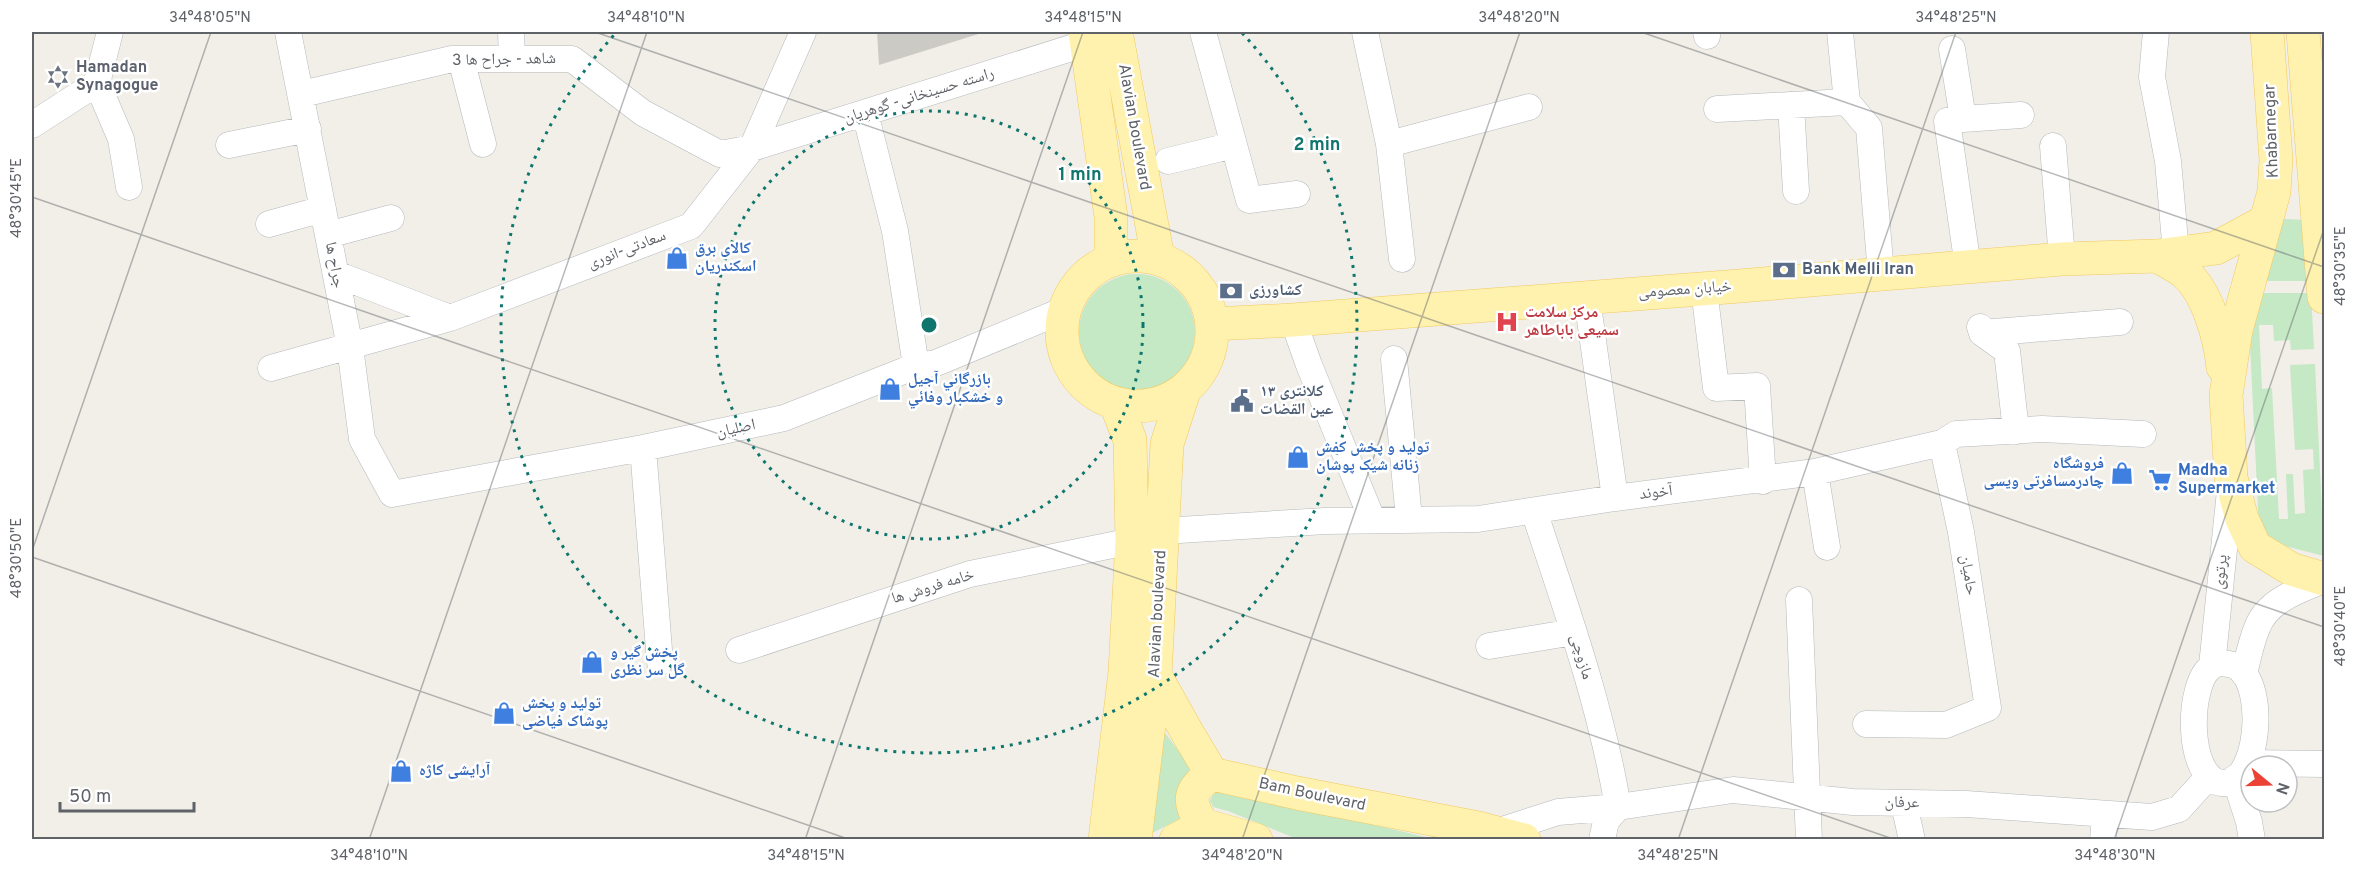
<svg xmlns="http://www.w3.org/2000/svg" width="2356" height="871" font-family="Overpass,'Noto Naskh Arabic',sans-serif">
<rect width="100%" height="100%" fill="#f1efe8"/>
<path fill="#c5e8c5" d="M 2284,219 L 2306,220 L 2310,281 L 2260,281 L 2256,293 L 2311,293 L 2314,349 L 2291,350 L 2290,340 L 2274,341 L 2273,325 L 2259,325 L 2262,389 L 2272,388 L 2279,519 L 2288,519 L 2286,474 L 2293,474 L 2295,514 L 2305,513 L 2303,470 L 2314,469 L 2313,449 L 2295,450 L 2290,365 L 2315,364 L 2324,556 L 2285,546 L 2259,529 L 2248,304 Z
M1079 332a58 58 0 1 1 116 0a58 58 0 1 1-116 0Z
M 1163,730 L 1191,768 C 1176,788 1177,795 1182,818 L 1148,835 Z
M 1219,789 L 1434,839 L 1297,839 L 1228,811 L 1213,807 L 1210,801 L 1214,792 Z"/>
<path fill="#cccac5" d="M 877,32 L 985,32 L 879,65 Z"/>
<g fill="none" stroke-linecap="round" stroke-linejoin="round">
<g stroke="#b5b8bc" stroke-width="27">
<path id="minor" d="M 110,32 L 97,83 L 121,139 L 129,187
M 288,32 L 350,347 L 362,439 L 392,494 L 643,448 L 784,418 L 916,366 L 936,363 L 1064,310
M 511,32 L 512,59
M 1203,32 L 1249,200 L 1297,194
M 1365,32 L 1389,144 L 1402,259
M 1706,32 L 1707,36
M 1840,32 L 1847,102
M 2156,32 L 2152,77 L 2168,161 L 2176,253
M 1952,49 L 1963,119 L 1947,121 L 1968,267
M 461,59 L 483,144
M 302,94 L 452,59 L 572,59 L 643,113 L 720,154 L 752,148 L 1087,43
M 1847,102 L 1869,128 L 1881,274
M 1791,105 L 1796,191
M 1717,109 L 1847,102
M 865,113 L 895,231 L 916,366
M 1963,119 L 2021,115
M 32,125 L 97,83
M 1389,144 L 1529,107
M 229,145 L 308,129
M 2053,146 L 2062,259
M 1168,161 L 1234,145
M 269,224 L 323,209
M 328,235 L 391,218
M 336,274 L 450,318
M 1704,289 L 1716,388 L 1757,386 L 1763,481
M 1587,298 L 1615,498
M 1293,320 L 1309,365 L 1372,519
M 1980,327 L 1982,333 L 2007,351 L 2016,431
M 1982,333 L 2120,322
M 1394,359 L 1409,519
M 271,368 L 450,318 L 691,226 L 752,148 L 803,32
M 643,448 L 660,662
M 1815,472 L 1827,547
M 1534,511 C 1566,608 1601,705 1618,807
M 1163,531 L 1325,521 L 1478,519 L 1615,498 L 1815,472 L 1942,443 L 1956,434 L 2042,429 L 2143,434
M 1799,600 L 1809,840
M 1489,646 L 1574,632
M 739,650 L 970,574 L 1132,541
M 2219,663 C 2225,664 2232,663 2237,667 C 2268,686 2258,787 2222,783 C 2186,779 2187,684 2211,667 C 2213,665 2216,664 2219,663 Z
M 2212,666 L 2230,491
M 2244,674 C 2248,658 2251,642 2257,628 C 2267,600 2300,590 2324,580
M 1866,724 L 1946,725 L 1988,708 L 1961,532 L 1942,443
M 2247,763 L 2324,764
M 2235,778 L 2249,822 L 2252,840
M 1904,804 L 1912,840
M 1496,832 L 1558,812 L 1618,807 L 1733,790 L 1853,802 L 1966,804 L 2152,817 L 2179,809 L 2209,776
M 1602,840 L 1606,821 L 1618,807
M 2103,840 L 2105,815"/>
</g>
<g stroke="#f2c960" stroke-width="34">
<path id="major" d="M 1085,32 L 1111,217 L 1111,260
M 1116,32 L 1158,258
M 2267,32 L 2276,160 L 2274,192 L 2236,330 L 2226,395 L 2231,478 L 2242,519 L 2255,547 L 2291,569 L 2324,579
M 2303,32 L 2324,297
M1062 331a75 75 0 1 1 150 0a75 75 0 1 1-150 0Z
M 2157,256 C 2166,261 2177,266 2185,273 C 2208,293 2220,338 2223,367
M 1213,324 L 1293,320 L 1727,287 L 2062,259 L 2157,256 L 2216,248 L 2266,221
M 1155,675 L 1188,734 L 1212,774 L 1297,793 L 1478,828 L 1524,840
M 1203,825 C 1187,801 1188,791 1212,774
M 1105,840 L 1125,672 L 1132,541 L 1130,440 L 1116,404
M 1135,840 L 1155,675 L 1167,444 L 1184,391
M 1176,840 L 1203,825 L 1256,840"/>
</g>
<use href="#minor" stroke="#fff" stroke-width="26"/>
<use href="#major" stroke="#fff2af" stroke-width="33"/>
</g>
<path fill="none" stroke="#5f6368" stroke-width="1.5" stroke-opacity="0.45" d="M 595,32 L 2324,627M 1641,32 L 2324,267M 32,197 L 1896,840M 32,551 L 211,32M 32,557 L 851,840M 369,840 L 647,32M 805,840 L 1083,32M 1242,840 L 1520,32M 1678,840 L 1956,32M 2114,840 L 2324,229"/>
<g fill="none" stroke="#0f766e" stroke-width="3" stroke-dasharray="3 6">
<circle cx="929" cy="325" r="214"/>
<path d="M1242 33A428 428 0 1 1 616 33"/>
</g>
<defs>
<g id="synagogue-bare" transform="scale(1.8)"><path d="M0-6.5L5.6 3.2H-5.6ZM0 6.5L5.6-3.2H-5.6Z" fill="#6b7280" stroke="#fff" stroke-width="2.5" paint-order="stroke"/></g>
<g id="shop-bare" transform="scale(1.8)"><path d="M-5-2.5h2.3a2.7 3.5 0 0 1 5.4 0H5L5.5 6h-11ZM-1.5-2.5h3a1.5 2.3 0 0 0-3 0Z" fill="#3f7fe0" stroke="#fff" stroke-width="2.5" paint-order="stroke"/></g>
<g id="bank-bare" transform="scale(1.8)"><path d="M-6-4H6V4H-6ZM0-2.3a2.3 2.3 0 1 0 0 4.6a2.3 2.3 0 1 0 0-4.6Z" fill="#5c6f8a" stroke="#fff" stroke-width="2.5" paint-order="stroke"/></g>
<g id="hospital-bare" transform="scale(1.8)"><path d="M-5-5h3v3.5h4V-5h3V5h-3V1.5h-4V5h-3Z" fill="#e0444e" stroke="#fff" stroke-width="2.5" paint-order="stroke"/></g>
<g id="civic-bare" transform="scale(1.8)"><path d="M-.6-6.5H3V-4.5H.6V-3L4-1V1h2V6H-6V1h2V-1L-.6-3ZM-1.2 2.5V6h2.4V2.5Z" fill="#5c6f8a" stroke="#fff" stroke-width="2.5" paint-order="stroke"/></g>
<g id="supermarket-bare" transform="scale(1.8)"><path d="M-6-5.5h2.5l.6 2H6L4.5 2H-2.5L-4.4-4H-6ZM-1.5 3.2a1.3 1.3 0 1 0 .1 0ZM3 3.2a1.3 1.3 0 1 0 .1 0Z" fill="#3f7fe0" stroke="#fff" stroke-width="2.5" paint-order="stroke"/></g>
</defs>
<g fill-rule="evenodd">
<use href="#synagogue-bare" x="58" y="77"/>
<use href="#shop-bare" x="677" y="258"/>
<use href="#bank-bare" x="1784" y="270"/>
<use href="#bank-bare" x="1231" y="291"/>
<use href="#hospital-bare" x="1507" y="322"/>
<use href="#shop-bare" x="890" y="389"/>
<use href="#civic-bare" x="1242" y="401"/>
<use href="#shop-bare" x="1298" y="457"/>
<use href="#shop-bare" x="2122" y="473"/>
<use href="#supermarket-bare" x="2160" y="480"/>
<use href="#shop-bare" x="592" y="662"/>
<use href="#shop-bare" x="504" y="713"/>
<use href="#shop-bare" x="401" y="771"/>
</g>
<g text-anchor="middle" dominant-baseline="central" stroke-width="5" stroke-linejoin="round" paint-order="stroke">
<g font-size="16" fill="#5f6368" stroke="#fff">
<text transform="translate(504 60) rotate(-1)">شاهد - جراح ها 3</text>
<text transform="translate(919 96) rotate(-17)">راسته حسینخانی- گوهریان</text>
<text transform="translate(1134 127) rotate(80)">Alavian boulevard</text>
<text transform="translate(2272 131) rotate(-92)">Khabarnegar</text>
<text transform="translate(627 250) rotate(-21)">سعادتی-انوری</text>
<text transform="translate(334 265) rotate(79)">جراح ها</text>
<text transform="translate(1685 290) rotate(-4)">خیابان معصومی</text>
<text transform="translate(736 429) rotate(-12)">اصلیان</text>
<text transform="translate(1656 493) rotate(-7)">آخوند</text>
<text transform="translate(2221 572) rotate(-84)">پرتوی</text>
<text transform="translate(1968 575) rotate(81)">حامیان</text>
<text transform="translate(933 587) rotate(-17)">خامه فروش ها</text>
<text transform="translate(1158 614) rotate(-87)">Alavian boulevard</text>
<text transform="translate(1581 657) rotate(74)">مازوچی</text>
<text transform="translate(1312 795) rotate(12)">Bam Boulevard</text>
<text transform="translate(1902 803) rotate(1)">عرفان</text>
</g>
<g font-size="16" font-weight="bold" fill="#5b616d" stroke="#fff" text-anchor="start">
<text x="76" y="68">Hamadan<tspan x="76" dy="18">Synagogue</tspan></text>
</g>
<g font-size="16" font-weight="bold" fill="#366cbe" stroke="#fff" text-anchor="start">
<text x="695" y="249">کالای برق<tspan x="695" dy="18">اسکندریان</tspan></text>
<text x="908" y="380">بازرگاني آجيل<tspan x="908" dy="18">و خشكبار وفائي</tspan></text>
<text x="1316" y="448">تولید و پخش کفش<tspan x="1316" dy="18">زنانه شیک پوشان</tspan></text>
<text x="2104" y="464" text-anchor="end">فروشگاه<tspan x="2104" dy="18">چادرمسافرتی ویسی</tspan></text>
<text x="2178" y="471">Madha<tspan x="2178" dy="18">Supermarket</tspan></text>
<text x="610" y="653">پخش گیر و<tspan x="610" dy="18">گل سر نظری</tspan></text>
<text x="522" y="704">تولید و پخش<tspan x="522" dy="18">پوشاک فیاضی</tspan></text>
<text x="419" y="771">آرایشی کاژه</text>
</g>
<g font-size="16" font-weight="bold" fill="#4e5e75" stroke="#fff" text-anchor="start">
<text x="1802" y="270">Bank Melli Iran</text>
<text x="1249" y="291">کشاورزی</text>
<text x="1260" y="392">کلانتری ۱۳<tspan x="1260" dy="18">عین القضات</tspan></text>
</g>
<g font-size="16" font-weight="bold" fill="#be3a42" stroke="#fff" text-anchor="start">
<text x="1525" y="313">مرکز سلامت<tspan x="1525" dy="18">سمیعی باباطاهر</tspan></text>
</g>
</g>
<circle cx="929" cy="325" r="9" fill="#0f766e" stroke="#fff" stroke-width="3"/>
<g font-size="18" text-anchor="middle" font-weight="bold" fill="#0f766e" stroke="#fff" stroke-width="5" stroke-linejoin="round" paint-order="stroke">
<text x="1317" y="150">2 min</text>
<text x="1080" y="180">1 min</text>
</g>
<rect width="2356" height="871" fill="none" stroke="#ffffff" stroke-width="66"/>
<g transform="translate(2269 784) rotate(109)"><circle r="28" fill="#ffffff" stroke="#bfc1c3" stroke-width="1.5"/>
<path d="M0-4.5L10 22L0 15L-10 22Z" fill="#ea4335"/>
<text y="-9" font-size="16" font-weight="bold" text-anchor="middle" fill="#5f6368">N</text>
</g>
<path d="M60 802v9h134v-9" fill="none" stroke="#5f6368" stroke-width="3"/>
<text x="69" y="802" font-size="18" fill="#5f6368" stroke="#ffffff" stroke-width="4.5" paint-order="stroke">50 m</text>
<rect x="33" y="33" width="2290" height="805" fill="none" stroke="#5f6368" stroke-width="2"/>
<g font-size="15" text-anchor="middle" fill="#5f6368">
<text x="210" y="22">34°48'05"N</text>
<text x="646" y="22">34°48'10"N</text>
<text x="1083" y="22">34°48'15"N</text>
<text x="1519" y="22">34°48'20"N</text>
<text x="1956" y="22">34°48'25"N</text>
<text transform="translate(16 198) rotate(-90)" y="5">48°30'45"E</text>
<text transform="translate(2340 266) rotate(-90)" y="5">48°30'35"E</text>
<text transform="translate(16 558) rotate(-90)" y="5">48°30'50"E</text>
<text transform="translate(2340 626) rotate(-90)" y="5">48°30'40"E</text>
<text x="369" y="860">34°48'10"N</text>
<text x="806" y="860">34°48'15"N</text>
<text x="1242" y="860">34°48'20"N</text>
<text x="1678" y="860">34°48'25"N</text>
<text x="2115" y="860">34°48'30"N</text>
</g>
</svg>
